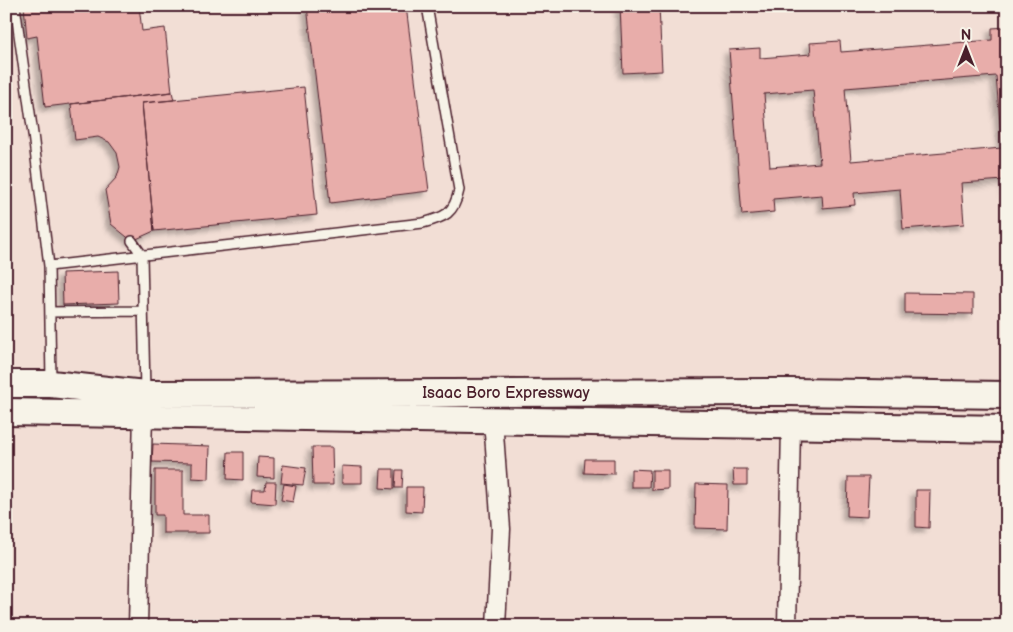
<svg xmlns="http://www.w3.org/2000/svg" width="1013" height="632" font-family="'Balsamiq Sans',sans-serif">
<defs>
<filter id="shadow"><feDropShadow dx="-4.5" dy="4.5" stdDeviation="2.5" flood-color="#0004"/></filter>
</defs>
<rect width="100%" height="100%" fill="#f2ded5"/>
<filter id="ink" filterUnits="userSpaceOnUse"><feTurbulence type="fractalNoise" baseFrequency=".02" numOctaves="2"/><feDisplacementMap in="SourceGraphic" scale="10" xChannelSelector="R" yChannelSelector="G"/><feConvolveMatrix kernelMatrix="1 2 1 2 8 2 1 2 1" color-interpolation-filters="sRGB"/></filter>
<g filter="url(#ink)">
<path fill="#e8adaa" stroke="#4a1f2b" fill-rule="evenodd" filter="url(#shadow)" d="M 24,6 L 139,6 L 142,31 L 165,28 L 172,92 L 45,107 L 37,36 L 27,38 Z
M 307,6 L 406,6 L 429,191 L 330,203 Z
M 620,6 L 659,6 L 662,71 L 623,73 Z
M 1007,27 L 1007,192 L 1005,180 L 961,183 L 964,224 L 903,229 L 900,189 L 854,193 L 855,205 L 823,208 L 822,195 L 773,199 L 774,212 L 742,215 L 729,50 L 760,48 L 760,58 L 811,54 L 810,43 L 840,41 L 841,52 L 992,40 L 992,28 ZM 996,76 L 1002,148 L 851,161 L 845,88 ZM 813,90 L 820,163 L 770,167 L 764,94 Z
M 304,87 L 317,215 L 154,231 L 142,103 Z
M 172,92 L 174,100 L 142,103 L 154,231 L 132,241 L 111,224 L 105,190 L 117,177 L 120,167 L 117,153 L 109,142 L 98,137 L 75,140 L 71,104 Z
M 118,271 L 119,303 L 63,305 L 62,273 Z
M 905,293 L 973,294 L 973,314 L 905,313 Z
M 153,444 L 210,446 L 209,479 L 192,478 L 192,463 L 152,462 Z
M 312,447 L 332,447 L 333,485 L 313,485 Z
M 228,452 L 243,452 L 243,480 L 227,479 Z
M 258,457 L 274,458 L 274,478 L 257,477 Z
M 585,459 L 614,459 L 614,474 L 584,473 Z
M 283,465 L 306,468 L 303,485 L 281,483 Z
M 342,466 L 362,467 L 362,483 L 342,483 Z
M 381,469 L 394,469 L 394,489 L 380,488 Z
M 631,469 L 650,470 L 649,487 L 631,487 Z
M 733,469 L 747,469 L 747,485 L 734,485 Z
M 155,470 L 183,470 L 183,515 L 209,515 L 209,533 L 163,533 L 163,515 L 155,515 Z
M 396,470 L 403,470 L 402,488 L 395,488 Z
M 652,470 L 668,470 L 668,489 L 652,490 Z
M 848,477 L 869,477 L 867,517 L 847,516 Z
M 266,482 L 276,482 L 275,504 L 251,502 L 252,490 L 265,490 Z
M 284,484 L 296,486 L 293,502 L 281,500 Z
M 696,484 L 728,485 L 727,529 L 695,528 Z
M 406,487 L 423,487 L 422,512 L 406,511 Z
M 916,490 L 930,490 L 929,528 L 916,527 Z"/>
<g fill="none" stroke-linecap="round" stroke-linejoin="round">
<g stroke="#4a1f2b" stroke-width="12">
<path id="service" d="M 15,6 L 33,134 L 49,266 L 51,381
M 132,241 L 142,255 L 145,391
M 49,266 L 423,223 C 445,217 454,214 459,190 L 427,6
M 50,312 L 143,311"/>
</g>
<g stroke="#4a1f2b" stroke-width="21">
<path id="minor" d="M 493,420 L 501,529 L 496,626
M 138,626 L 143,413
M 787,626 L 791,426"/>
</g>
<g stroke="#4a1f2b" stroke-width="30">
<path id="primary" d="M 6,384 L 51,384 L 145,394 L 791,392 L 1007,395
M 6,412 L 1007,429"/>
</g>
<use href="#service" stroke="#f7f3e8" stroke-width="9"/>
<use href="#minor" stroke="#f7f3e8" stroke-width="18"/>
<use href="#primary" stroke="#f7f3e8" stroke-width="26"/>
</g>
</g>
<g text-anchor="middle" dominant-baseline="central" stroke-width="4.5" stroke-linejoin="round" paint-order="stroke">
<g font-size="16" fill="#4a1f2b" stroke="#f7f3e8">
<text x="506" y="393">Isaac Boro Expressway</text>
</g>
</g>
<rect width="1013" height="632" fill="none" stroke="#f7f3e8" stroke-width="25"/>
<rect x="12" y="12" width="988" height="607" fill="none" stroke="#4a1f2b" stroke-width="2" filter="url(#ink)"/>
<g transform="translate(966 48)" stroke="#f7f3e8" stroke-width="4" paint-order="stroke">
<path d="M0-4L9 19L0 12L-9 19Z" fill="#4a1f2b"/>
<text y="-8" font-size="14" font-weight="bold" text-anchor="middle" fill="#4a1f2b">N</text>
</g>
</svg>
